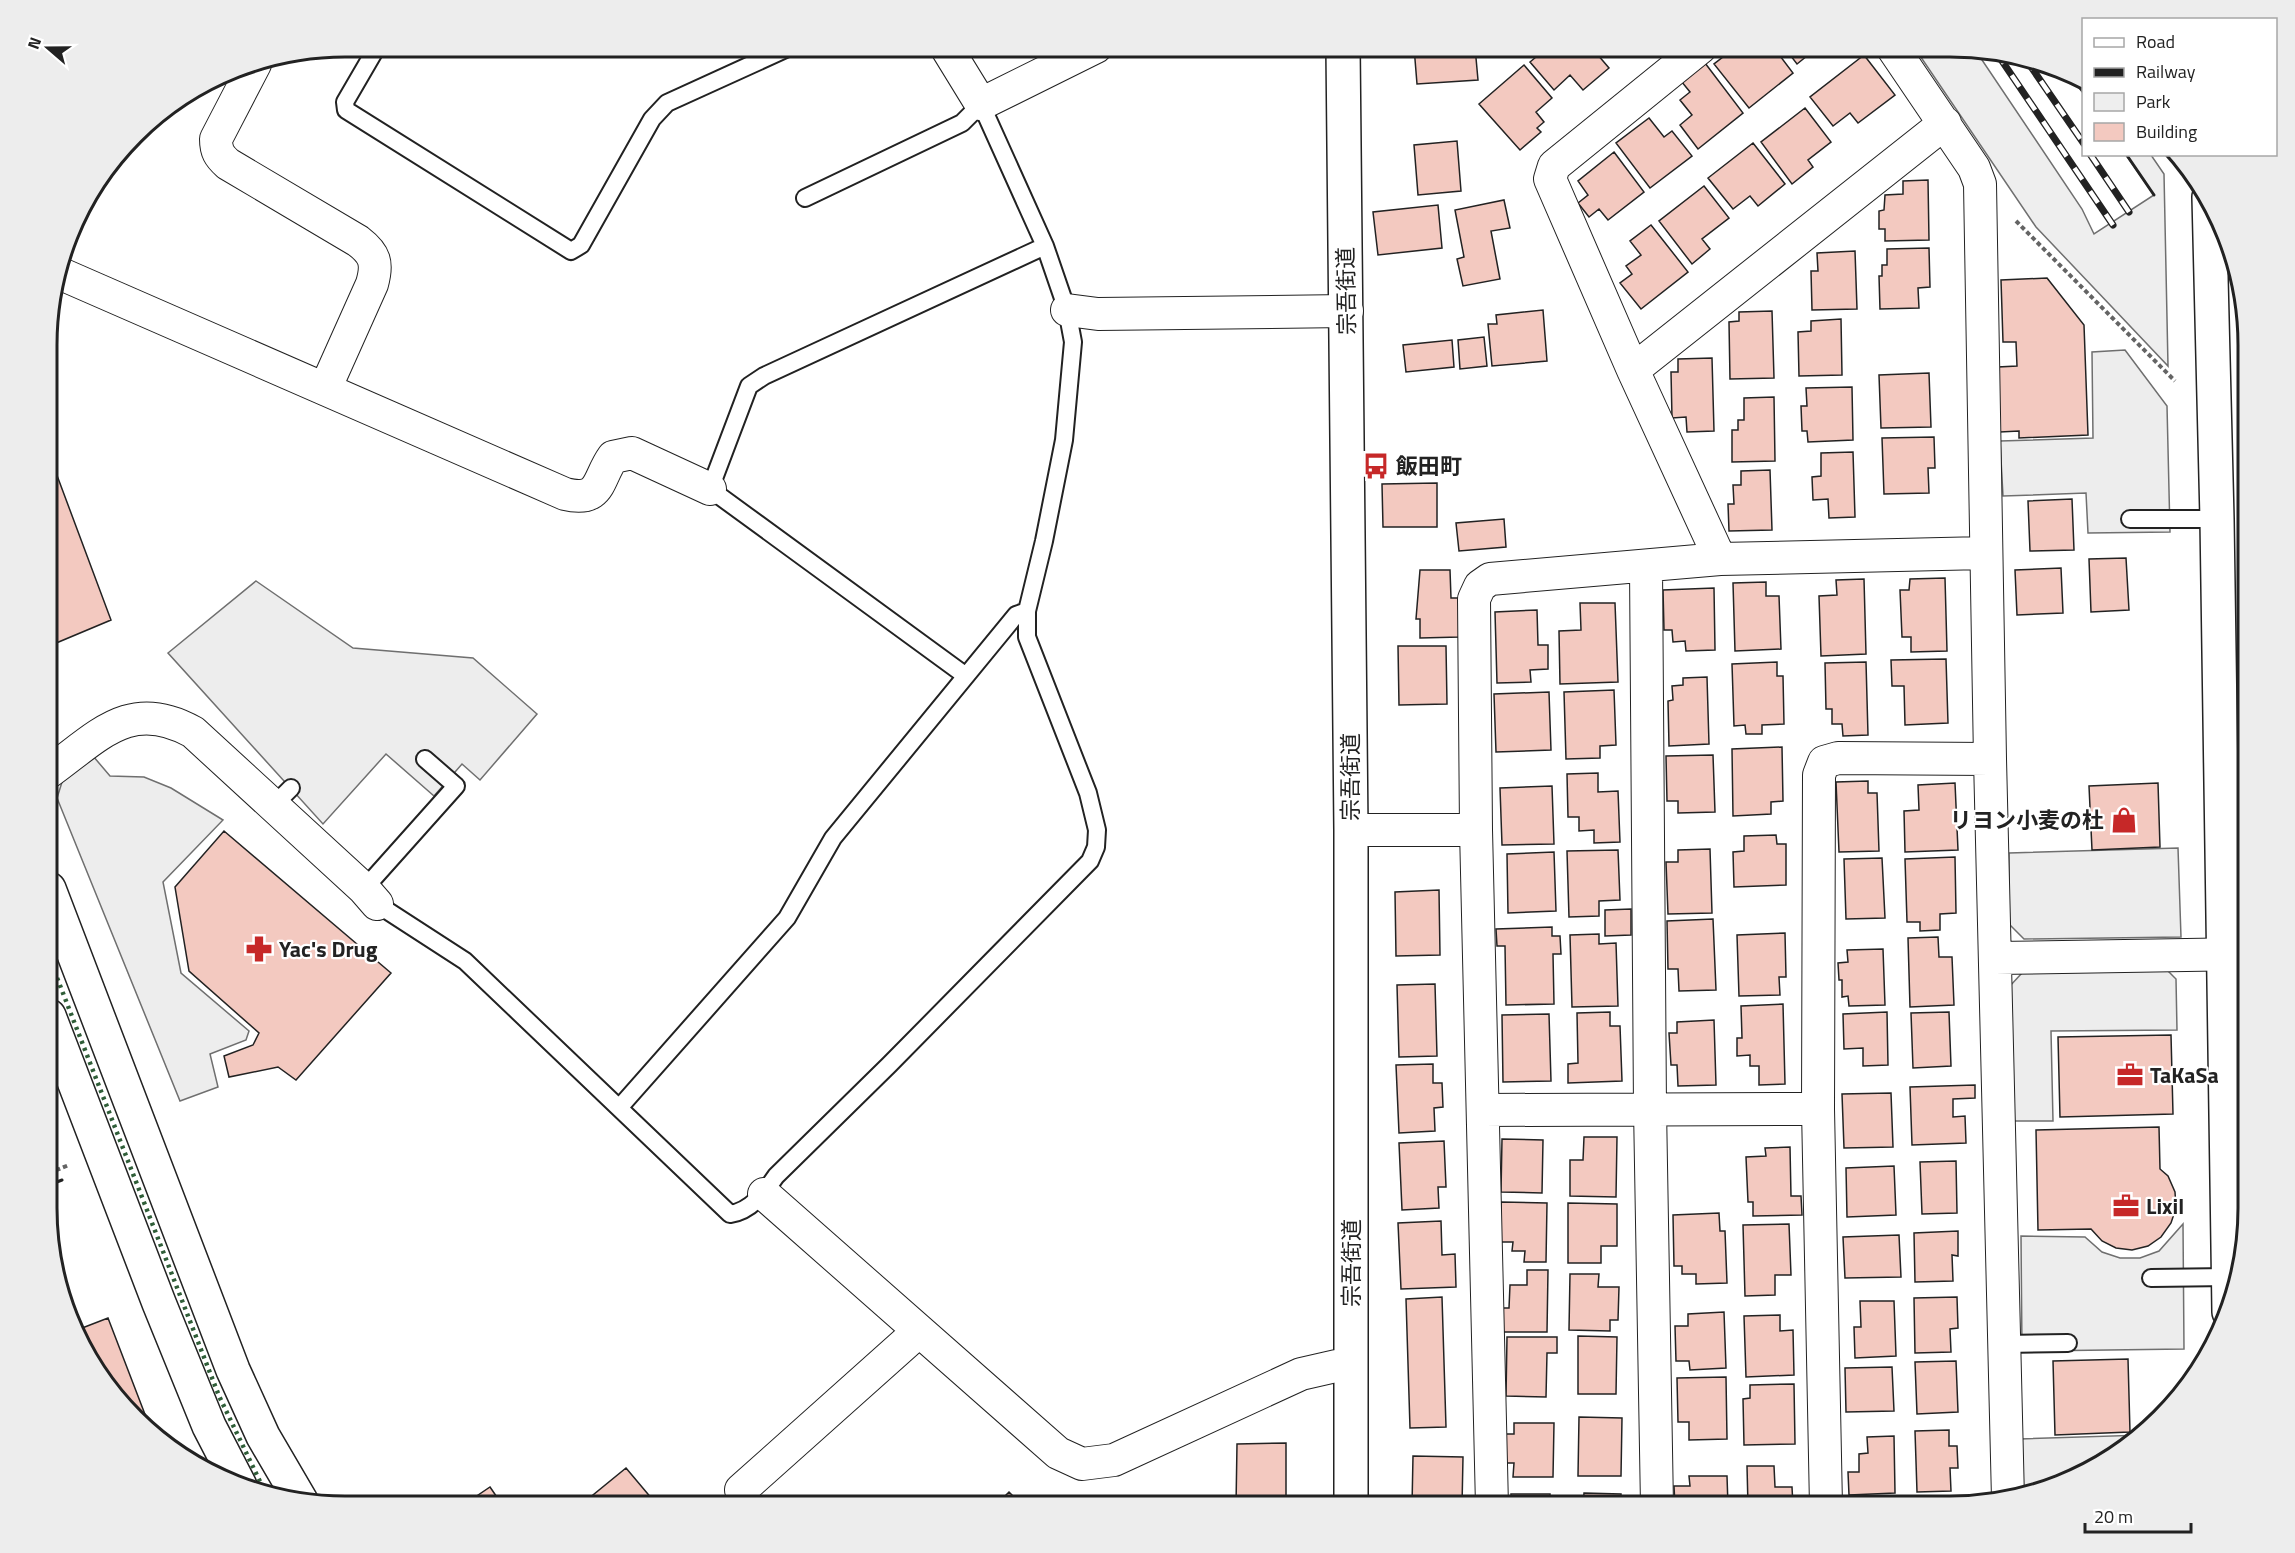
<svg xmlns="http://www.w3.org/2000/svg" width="2295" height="1553" font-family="'Titillium Web','Noto Sans JP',sans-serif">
<rect width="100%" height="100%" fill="#fff"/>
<path fill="#eee" stroke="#6f6f6f" stroke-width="1.5" d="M 1914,47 L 1974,48 L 2082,209 L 2094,234 L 2154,195 L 2126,155 L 2151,155 L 2164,174 L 2168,366 L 2036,227 Z"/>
<path fill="#ededed" stroke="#6f6f6f" stroke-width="1.5" d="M 2125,350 L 2167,406 L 2170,532 L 2088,533 L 2086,493 L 2003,496 L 2000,441 L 2093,438 L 2092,352 Z
M 256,581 L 353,648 L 473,658 L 537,714 L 480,780 L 462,764 L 434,796 L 386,754 L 323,824 L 168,653 Z
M 93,756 L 110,776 L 144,777 L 171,788 L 223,820 L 163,882 L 181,973 L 249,1031 L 246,1040 L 210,1054 L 218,1087 L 180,1101 L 57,798 L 63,779 Z
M 2178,848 L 2181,937 L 2024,939 L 2009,924 L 2009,853 Z
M 2166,969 L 2176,979 L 2177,1030 L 2051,1031 L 2053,1121 L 2013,1121 L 2009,987 L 2022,973 Z
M 2183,1224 L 2184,1349 L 2022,1351 L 2021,1236 L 2085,1237 L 2102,1252 L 2120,1258 L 2140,1258 L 2159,1251 Z
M 2143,1435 L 2082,1476 L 2021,1497 L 2020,1439 Z"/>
<path fill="#f3c9c0" stroke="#222" stroke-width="1.5" d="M 1414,47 L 1475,47 L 1478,80 L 1417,84 Z
M 1548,47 L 1591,47 L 1609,68 L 1583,90 L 1570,75 L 1554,90 L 1530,62 Z
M 1736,47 L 1755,47 L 1763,57 L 1774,48 L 1793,73 L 1749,108 L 1714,64 Z
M 1784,47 L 1818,47 L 1797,64 Z
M 1864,55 L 1895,95 L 1858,123 L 1850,113 L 1833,126 L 1810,97 Z
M 1705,63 L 1743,113 L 1698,149 L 1680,125 L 1692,115 L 1680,100 L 1690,92 L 1681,81 Z
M 1524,65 L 1552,98 L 1536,112 L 1544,122 L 1537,128 L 1541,132 L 1520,150 L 1479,104 Z
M 1805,108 L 1831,142 L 1808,160 L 1813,167 L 1792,184 L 1761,142 Z
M 1649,118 L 1664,137 L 1672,131 L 1692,156 L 1650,188 L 1616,143 Z
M 1457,141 L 1461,191 L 1418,195 L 1414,145 Z
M 1753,143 L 1785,184 L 1758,206 L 1750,196 L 1733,209 L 1708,178 Z
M 1614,152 L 1644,192 L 1608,220 L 1599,209 L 1589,217 L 1578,203 L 1588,195 L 1578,181 Z
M 1928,180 L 1929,240 L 1885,241 L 1885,229 L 1879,229 L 1879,211 L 1884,210 L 1885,195 L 1903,194 L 1903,181 Z
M 1704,186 L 1729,218 L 1702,239 L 1710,249 L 1692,264 L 1659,221 Z
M 1504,200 L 1510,228 L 1491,231 L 1500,279 L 1463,286 L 1457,259 L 1464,257 L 1455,210 Z
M 1438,205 L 1442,248 L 1378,255 L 1373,212 Z
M 1651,225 L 1688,272 L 1641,309 L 1620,283 L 1632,274 L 1626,266 L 1641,255 L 1630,241 Z
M 1929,248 L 1930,287 L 1918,288 L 1919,308 L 1880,309 L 1879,276 L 1882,276 L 1882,265 L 1887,265 L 1887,249 Z
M 1855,251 L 1857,309 L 1812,310 L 1811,271 L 1818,271 L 1817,253 Z
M 2047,278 L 2084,325 L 2088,435 L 2019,438 L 2019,431 L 2000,432 L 1998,367 L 2017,366 L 2016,342 L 2003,342 L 2001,280 Z
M 1543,310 L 1547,361 L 1492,366 L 1488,324 L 1497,324 L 1496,315 Z
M 1772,311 L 1774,378 L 1730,379 L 1729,322 L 1739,321 L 1739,312 Z
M 1841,319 L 1842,375 L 1799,376 L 1798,332 L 1811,331 L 1811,321 Z
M 1484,337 L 1487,366 L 1460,369 L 1458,340 Z
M 1452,340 L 1454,367 L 1406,372 L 1403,345 Z
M 1712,358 L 1714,431 L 1687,432 L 1686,417 L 1672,418 L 1671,372 L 1678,372 L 1678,359 Z
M 1929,373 L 1931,427 L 1881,428 L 1879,375 Z
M 1852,387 L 1853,440 L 1808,442 L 1807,431 L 1802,431 L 1801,406 L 1807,406 L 1806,388 Z
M 1774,397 L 1775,461 L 1732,462 L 1732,430 L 1738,430 L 1738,420 L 1744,420 L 1744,398 Z
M 1934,437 L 1935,468 L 1928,468 L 1929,493 L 1884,494 L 1882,438 Z
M 1853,452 L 1855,517 L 1829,518 L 1828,499 L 1813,500 L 1812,477 L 1821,476 L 1821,453 Z
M 49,454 L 111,620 L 49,646 Z
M 1770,470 L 1772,530 L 1729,531 L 1728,504 L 1734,504 L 1733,485 L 1741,485 L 1741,471 Z
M 1437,483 L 1437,527 L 1383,527 L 1382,484 Z
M 2072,499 L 2074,550 L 2030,551 L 2028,501 Z
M 1504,519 L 1506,547 L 1459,551 L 1456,523 Z
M 2126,558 L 2129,610 L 2091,612 L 2089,559 Z
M 2061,568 L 2063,613 L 2017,615 L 2015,570 Z
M 1420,570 L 1450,570 L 1451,598 L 1460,598 L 1460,637 L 1420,638 L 1420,619 L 1416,619 Z
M 1945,578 L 1947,651 L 1911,652 L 1911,637 L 1902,637 L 1900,590 L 1909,590 L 1910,579 Z
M 1864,579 L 1866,654 L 1821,656 L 1819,596 L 1837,595 L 1836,580 Z
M 1766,582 L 1766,596 L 1779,596 L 1781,649 L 1735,651 L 1733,583 Z
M 1714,588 L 1715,650 L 1686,651 L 1685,641 L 1673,642 L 1672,630 L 1664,630 L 1663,590 Z
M 1580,603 L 1615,603 L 1618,682 L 1560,684 L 1559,631 L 1581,630 Z
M 1537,610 L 1538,645 L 1548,645 L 1548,669 L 1530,670 L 1531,682 L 1497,683 L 1495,612 Z
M 1398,646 L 1446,646 L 1447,704 L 1399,705 Z
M 1946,659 L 1948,723 L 1905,725 L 1904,686 L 1892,686 L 1891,660 Z
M 1777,662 L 1777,676 L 1783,676 L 1784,724 L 1762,725 L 1762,734 L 1746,734 L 1745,725 L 1734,726 L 1732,664 Z
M 1866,662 L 1868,735 L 1843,736 L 1842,724 L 1832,724 L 1832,709 L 1826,709 L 1825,663 Z
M 1707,677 L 1709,744 L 1669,746 L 1668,701 L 1673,700 L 1672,686 L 1683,685 L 1683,678 Z
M 1614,690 L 1616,745 L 1600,746 L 1600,758 L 1566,759 L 1564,692 Z
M 1549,692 L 1551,750 L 1496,752 L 1494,694 Z
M 1782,747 L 1783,801 L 1771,802 L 1771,814 L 1733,816 L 1732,749 Z
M 1713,755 L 1715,812 L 1678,813 L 1678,801 L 1667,801 L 1666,756 Z
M 1598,773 L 1598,792 L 1618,791 L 1620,842 L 1594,843 L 1594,830 L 1579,831 L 1579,817 L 1568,817 L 1567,774 Z
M 1868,781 L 1868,793 L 1877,793 L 1879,851 L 1839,852 L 1836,782 Z
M 1955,783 L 1958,850 L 1905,852 L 1904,811 L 1919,810 L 1918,785 Z
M 2158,783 L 2160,847 L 2092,850 L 2089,786 Z
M 1552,786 L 1554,844 L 1502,845 L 1500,788 Z
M 224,831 L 391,973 L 296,1080 L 278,1067 L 229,1077 L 224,1056 L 253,1045 L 259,1033 L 189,971 L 175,887 Z
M 1776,835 L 1777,844 L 1786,844 L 1786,885 L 1734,887 L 1733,852 L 1744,851 L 1744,836 Z
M 1710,849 L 1712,913 L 1668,914 L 1666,862 L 1678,862 L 1678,850 Z
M 1618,850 L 1620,900 L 1599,901 L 1599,916 L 1569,917 L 1567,851 Z
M 1554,852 L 1556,911 L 1508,913 L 1507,854 Z
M 1955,857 L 1956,913 L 1940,914 L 1940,930 L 1920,931 L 1920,922 L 1907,922 L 1905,859 Z
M 1882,858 L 1885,918 L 1846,919 L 1844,859 Z
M 1439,890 L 1440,955 L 1396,956 L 1395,892 Z
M 1631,909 L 1631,935 L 1605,936 L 1605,910 Z
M 1713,919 L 1716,990 L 1679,991 L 1678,969 L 1668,969 L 1667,921 Z
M 1552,927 L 1552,936 L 1560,936 L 1561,954 L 1553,954 L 1554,1004 L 1506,1005 L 1505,946 L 1497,946 L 1496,929 Z
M 1785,933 L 1786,977 L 1779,977 L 1780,995 L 1739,996 L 1737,935 Z
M 1599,934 L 1599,944 L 1616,943 L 1618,1006 L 1572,1007 L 1570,935 Z
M 1938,937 L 1939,957 L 1952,957 L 1954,1005 L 1910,1007 L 1908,938 Z
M 1883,949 L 1885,1005 L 1849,1006 L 1848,996 L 1842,997 L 1842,980 L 1839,980 L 1838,963 L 1848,962 L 1847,950 Z
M 1435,984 L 1437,1056 L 1399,1057 L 1397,985 Z
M 1783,1004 L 1785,1084 L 1759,1085 L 1759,1066 L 1750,1066 L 1750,1055 L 1737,1056 L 1737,1038 L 1742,1038 L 1741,1006 Z
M 1610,1012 L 1610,1026 L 1620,1026 L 1622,1081 L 1568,1083 L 1568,1064 L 1578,1063 L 1577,1013 Z
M 1887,1012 L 1888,1065 L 1863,1066 L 1863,1048 L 1844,1049 L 1843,1014 Z
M 1949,1012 L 1951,1066 L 1913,1068 L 1911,1013 Z
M 1549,1014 L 1551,1081 L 1503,1082 L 1502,1015 Z
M 1714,1020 L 1716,1085 L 1678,1086 L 1677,1065 L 1671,1065 L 1669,1033 L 1677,1033 L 1677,1022 Z
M 2171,1035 L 2173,1114 L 2060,1117 L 2058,1037 Z
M 1433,1064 L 1433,1083 L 1442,1083 L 1443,1107 L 1434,1108 L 1435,1131 L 1399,1133 L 1396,1065 Z
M 1975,1085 L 1975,1098 L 1953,1099 L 1953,1117 L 1965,1116 L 1966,1143 L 1912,1145 L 1910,1087 Z
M 1891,1093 L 1893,1147 L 1844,1148 L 1842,1094 Z
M 2159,1127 L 2160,1169 L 2168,1176 L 2175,1192 L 2176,1208 L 2171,1223 L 2161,1237 L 2148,1246 L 2132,1250 L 2116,1248 L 2102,1241 L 2091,1229 L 2038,1230 L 2036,1130 Z
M 1584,1137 L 1617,1137 L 1616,1197 L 1570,1196 L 1570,1160 L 1583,1160 Z
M 1502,1139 L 1543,1140 L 1542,1193 L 1501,1192 Z
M 1444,1141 L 1446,1187 L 1438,1187 L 1439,1208 L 1402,1210 L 1399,1143 Z
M 1790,1147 L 1791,1196 L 1801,1196 L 1802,1215 L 1753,1216 L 1753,1202 L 1748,1202 L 1746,1157 L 1766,1156 L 1765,1148 Z
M 1956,1161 L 1957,1213 L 1922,1214 L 1920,1162 Z
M 1894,1166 L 1896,1215 L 1847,1217 L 1846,1168 Z
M 1501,1202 L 1547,1203 L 1546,1262 L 1524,1262 L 1525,1251 L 1512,1251 L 1513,1242 L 1500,1242 Z
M 1568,1203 L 1617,1204 L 1617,1246 L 1601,1246 L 1601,1263 L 1568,1263 Z
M 1719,1213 L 1720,1231 L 1725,1231 L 1727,1283 L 1696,1284 L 1696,1274 L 1682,1274 L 1682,1266 L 1674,1266 L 1673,1215 Z
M 1441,1221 L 1442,1255 L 1455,1254 L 1456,1287 L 1401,1289 L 1398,1223 Z
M 1789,1224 L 1791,1275 L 1775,1275 L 1775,1295 L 1745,1296 L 1743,1225 Z
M 1958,1231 L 1958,1256 L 1952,1255 L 1953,1281 L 1915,1282 L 1914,1233 Z
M 1899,1235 L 1901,1277 L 1845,1278 L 1843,1237 Z
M 1527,1270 L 1548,1270 L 1547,1332 L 1503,1332 L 1503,1308 L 1509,1308 L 1510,1285 L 1527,1285 Z
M 1570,1274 L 1599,1274 L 1598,1287 L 1619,1287 L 1618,1320 L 1610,1320 L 1610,1331 L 1569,1330 Z
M 1442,1297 L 1446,1427 L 1410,1428 L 1406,1299 Z
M 1957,1297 L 1958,1328 L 1950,1329 L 1951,1352 L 1915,1353 L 1914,1298 Z
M 1860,1301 L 1894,1301 L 1896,1356 L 1855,1358 L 1854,1327 L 1861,1327 Z
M 1724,1312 L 1726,1368 L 1690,1370 L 1689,1361 L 1676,1361 L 1675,1326 L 1688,1326 L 1688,1314 Z
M 1780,1315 L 1780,1331 L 1793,1330 L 1794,1375 L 1746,1377 L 1744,1316 Z
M 108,1318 L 151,1430 L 86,1357 L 77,1330 Z
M 1578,1336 L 1617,1337 L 1616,1394 L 1578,1394 Z
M 1507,1337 L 1557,1337 L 1557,1353 L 1547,1353 L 1546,1397 L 1506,1396 Z
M 2128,1359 L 2130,1432 L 2055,1435 L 2053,1361 Z
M 1956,1361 L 1958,1412 L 1917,1414 L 1915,1362 Z
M 1892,1367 L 1894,1411 L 1846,1412 L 1845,1368 Z
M 1726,1377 L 1727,1439 L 1689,1440 L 1689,1422 L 1678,1422 L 1677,1378 Z
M 1794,1384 L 1795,1444 L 1744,1445 L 1743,1399 L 1750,1398 L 1750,1385 Z
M 1579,1417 L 1622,1418 L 1621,1476 L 1578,1476 Z
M 1514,1423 L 1554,1423 L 1553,1477 L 1513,1477 L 1514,1463 L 1505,1463 L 1506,1434 L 1514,1434 Z
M 1949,1430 L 1949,1446 L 1957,1446 L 1958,1468 L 1950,1468 L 1951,1491 L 1917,1492 L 1915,1431 Z
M 1894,1436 L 1895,1493 L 1849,1495 L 1848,1472 L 1859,1472 L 1859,1454 L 1868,1453 L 1867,1437 Z
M 1286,1443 L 1286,1506 L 1236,1506 L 1237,1444 Z
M 1413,1456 L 1463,1457 L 1462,1506 L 1412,1506 Z
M 1747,1466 L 1774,1466 L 1775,1487 L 1792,1487 L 1793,1506 L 1748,1506 Z
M 626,1468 L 658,1506 L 583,1506 L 582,1504 Z
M 1689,1476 L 1727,1476 L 1728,1506 L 1675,1506 L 1674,1486 L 1690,1486 Z
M 490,1487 L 503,1506 L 462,1506 Z
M 1009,1492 L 1023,1506 L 995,1506 Z
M 1584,1493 L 1621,1494 L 1621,1506 L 1583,1506 Z
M 1511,1494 L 1550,1494 L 1550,1506 L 1511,1506 Z
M 1956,1500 L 1956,1506 L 1915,1506 L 1915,1501 Z
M 1893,1502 L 1893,1506 L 1846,1506 L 1846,1504 Z"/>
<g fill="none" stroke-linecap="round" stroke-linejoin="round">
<g stroke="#222" stroke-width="20">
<path id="service" d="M 377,47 L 345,102 L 346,110 L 571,251 L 581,245 L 652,119 L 667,103 L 790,47
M 2130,519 L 2217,519
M 966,676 L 710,489 L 749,386 L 764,376 L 1045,246
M 273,806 L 291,788
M 364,889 L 456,786 L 425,759
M 377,904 L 465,961 L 730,1214 C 751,1211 765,1192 776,1176 L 889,1065 L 1090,861 L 1096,847 L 1097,830 L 1088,793 L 1027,637 L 1027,611 L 1044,541 L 1064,440 L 1073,342 L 1067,310 L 1045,246 L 981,104 L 962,123 L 805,198
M 619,1108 L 787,918 L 833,838 L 1016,615 L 1027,611
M 2151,1278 L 2229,1277
M 2005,1344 L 2068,1343"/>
</g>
<g stroke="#222" stroke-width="34">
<path id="minor" d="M 946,47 L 981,104 L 1096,47
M 1701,47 L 1554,166 L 1550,179 L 1633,370 L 1720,559
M 1892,47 L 1974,168 L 1980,184 L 1990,759 L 2008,1499
M 255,64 L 216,139 C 216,151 219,156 228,164 L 358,241 C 375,254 378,263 372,284 L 325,389
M 59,273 L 565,494 C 602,503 597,479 613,457 L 632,453 L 710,489
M 1067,310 L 1098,314 L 1347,311
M 1633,370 L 1945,123
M 1646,567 L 1650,1108 L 1657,1506
M 49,772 C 99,736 130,697 193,732 L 364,889 L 377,904
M 1351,830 L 1476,830
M 1995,958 L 2248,954
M 1483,1110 L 1818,1109
M 764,1194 L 1058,1453 L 1082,1464 L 1114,1460 L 1301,1374 L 1336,1366 L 1351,1368
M 741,1490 L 919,1331
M 1492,1506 L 1476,830 L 1474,599 L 1480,586 L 1490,579 L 1720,559 L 1985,553
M 1826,1506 L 1818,1109 L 1819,775 L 1824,762 L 1838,758 L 1990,759"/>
</g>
<g stroke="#222" stroke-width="36">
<path id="tertiary" d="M 2209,197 L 2217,519 L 2229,1312
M 49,889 L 233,1370 L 263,1436 L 301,1501
M 49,1016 L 159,1303 L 209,1426 L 240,1486"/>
</g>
<g stroke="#222" stroke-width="36">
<path id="trunk" d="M 1343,47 L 1351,830 L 1351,1506"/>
</g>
<path stroke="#646464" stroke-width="4" stroke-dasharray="4.5 3" stroke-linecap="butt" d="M 2016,221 L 2175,381
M 49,1173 L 69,1165"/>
<use href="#service" stroke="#fff" stroke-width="16"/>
<use href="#minor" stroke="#fff" stroke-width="32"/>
<use href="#tertiary" stroke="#fff" stroke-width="33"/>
<use href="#trunk" stroke="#fff" stroke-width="33"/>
<g stroke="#222" stroke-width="7">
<path id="rail" d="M 1996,52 L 2113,225
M 2025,58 L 2084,144
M 2090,154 L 2129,212"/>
</g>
<use href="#rail" stroke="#fff" stroke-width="4.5" stroke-dasharray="14" stroke-linecap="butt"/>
<path stroke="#2f5e38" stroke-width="4.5" stroke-dasharray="3 4.5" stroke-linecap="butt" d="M 49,957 L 219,1396 L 266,1494"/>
<path stroke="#222" stroke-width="3" d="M 2071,76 L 2084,93
M 2126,154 L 2154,195
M 49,1185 L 62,1180"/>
</g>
<defs>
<g id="bus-bare" transform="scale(2.07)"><path d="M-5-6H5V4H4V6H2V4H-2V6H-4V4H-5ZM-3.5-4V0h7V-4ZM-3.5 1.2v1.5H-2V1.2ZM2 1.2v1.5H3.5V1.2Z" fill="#c62828" stroke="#fff" stroke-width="2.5" paint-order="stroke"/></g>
<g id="shop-bare" transform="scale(2.07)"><path d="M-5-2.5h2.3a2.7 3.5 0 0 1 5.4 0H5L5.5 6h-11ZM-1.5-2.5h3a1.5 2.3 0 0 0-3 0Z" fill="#c62828" stroke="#fff" stroke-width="2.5" paint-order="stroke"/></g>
<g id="pharmacy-bare" transform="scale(2.07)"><path d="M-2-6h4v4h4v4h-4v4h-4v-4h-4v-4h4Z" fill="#c62828" stroke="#fff" stroke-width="2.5" paint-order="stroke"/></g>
<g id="office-bare" transform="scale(2.07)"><path d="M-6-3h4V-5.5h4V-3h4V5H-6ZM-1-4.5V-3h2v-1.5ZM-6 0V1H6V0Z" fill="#c62828" stroke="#fff" stroke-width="2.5" paint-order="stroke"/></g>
</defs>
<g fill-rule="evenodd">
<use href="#bus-bare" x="1376" y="466"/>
<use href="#shop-bare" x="2124" y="820"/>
<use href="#pharmacy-bare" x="259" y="949"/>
<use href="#office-bare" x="2130" y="1075"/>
<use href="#office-bare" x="2126" y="1206"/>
</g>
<g text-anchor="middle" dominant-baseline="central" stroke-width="4.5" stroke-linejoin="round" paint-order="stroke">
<g font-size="22" fill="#222" stroke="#fff">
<text transform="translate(1346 291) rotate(-91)">宗吾街道</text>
<text transform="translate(1350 777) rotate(-90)">宗吾街道</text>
<text transform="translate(1351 1263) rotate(-90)">宗吾街道</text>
</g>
<g font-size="22" font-weight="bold" fill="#222" stroke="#fff" text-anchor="start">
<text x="1396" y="466">飯田町</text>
<text x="2104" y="820" text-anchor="end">リヨン小麦の杜</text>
<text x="279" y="949">Yac's Drug</text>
<text x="2150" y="1075">TaKaSa</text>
<text x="2146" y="1206">Lixil</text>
</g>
</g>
<path d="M0 0H2295V1553H0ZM345 57H1950A288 288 0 0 1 2238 345V1208A288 288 0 0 1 1950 1496H345A288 288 0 0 1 57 1208V345A288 288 0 0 1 345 57Z" fill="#ededed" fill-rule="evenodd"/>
<path fill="none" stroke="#222" stroke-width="3" d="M345 57H1950A288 288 0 0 1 2238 345V1208A288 288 0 0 1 1950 1496H345A288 288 0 0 1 57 1208V345A288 288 0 0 1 345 57Z"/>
<rect x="2082" y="18" width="195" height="138" fill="#ffffff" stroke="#a7a7a7" stroke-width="1.5"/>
<rect x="2094" y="38" width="30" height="9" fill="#ffffff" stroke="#a7a7a7" stroke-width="1.5"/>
<text x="2136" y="48" font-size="18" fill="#222222">Road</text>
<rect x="2094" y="68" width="30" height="9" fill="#222222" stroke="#a7a7a7" stroke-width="1.5"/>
<text x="2136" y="78" font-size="18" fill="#222222">Railway</text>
<rect x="2094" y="93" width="30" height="18" fill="#eeeeee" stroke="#a7a7a7" stroke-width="1.5"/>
<text x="2136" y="108" font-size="18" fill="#222222">Park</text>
<rect x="2094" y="123" width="30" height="18" fill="#f3c9c0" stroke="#a7a7a7" stroke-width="1.5"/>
<text x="2136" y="138" font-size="18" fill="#222222">Building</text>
<g transform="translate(48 48) rotate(290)" stroke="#ffffff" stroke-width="4.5" paint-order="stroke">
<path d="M0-4.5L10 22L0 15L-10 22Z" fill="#222222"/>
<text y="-9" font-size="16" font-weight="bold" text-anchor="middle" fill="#222222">N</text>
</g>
<path d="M2085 1523v9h106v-9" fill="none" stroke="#222222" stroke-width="3"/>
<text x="2094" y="1523" font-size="18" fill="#222222" stroke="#ffffff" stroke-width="4.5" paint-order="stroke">20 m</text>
</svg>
